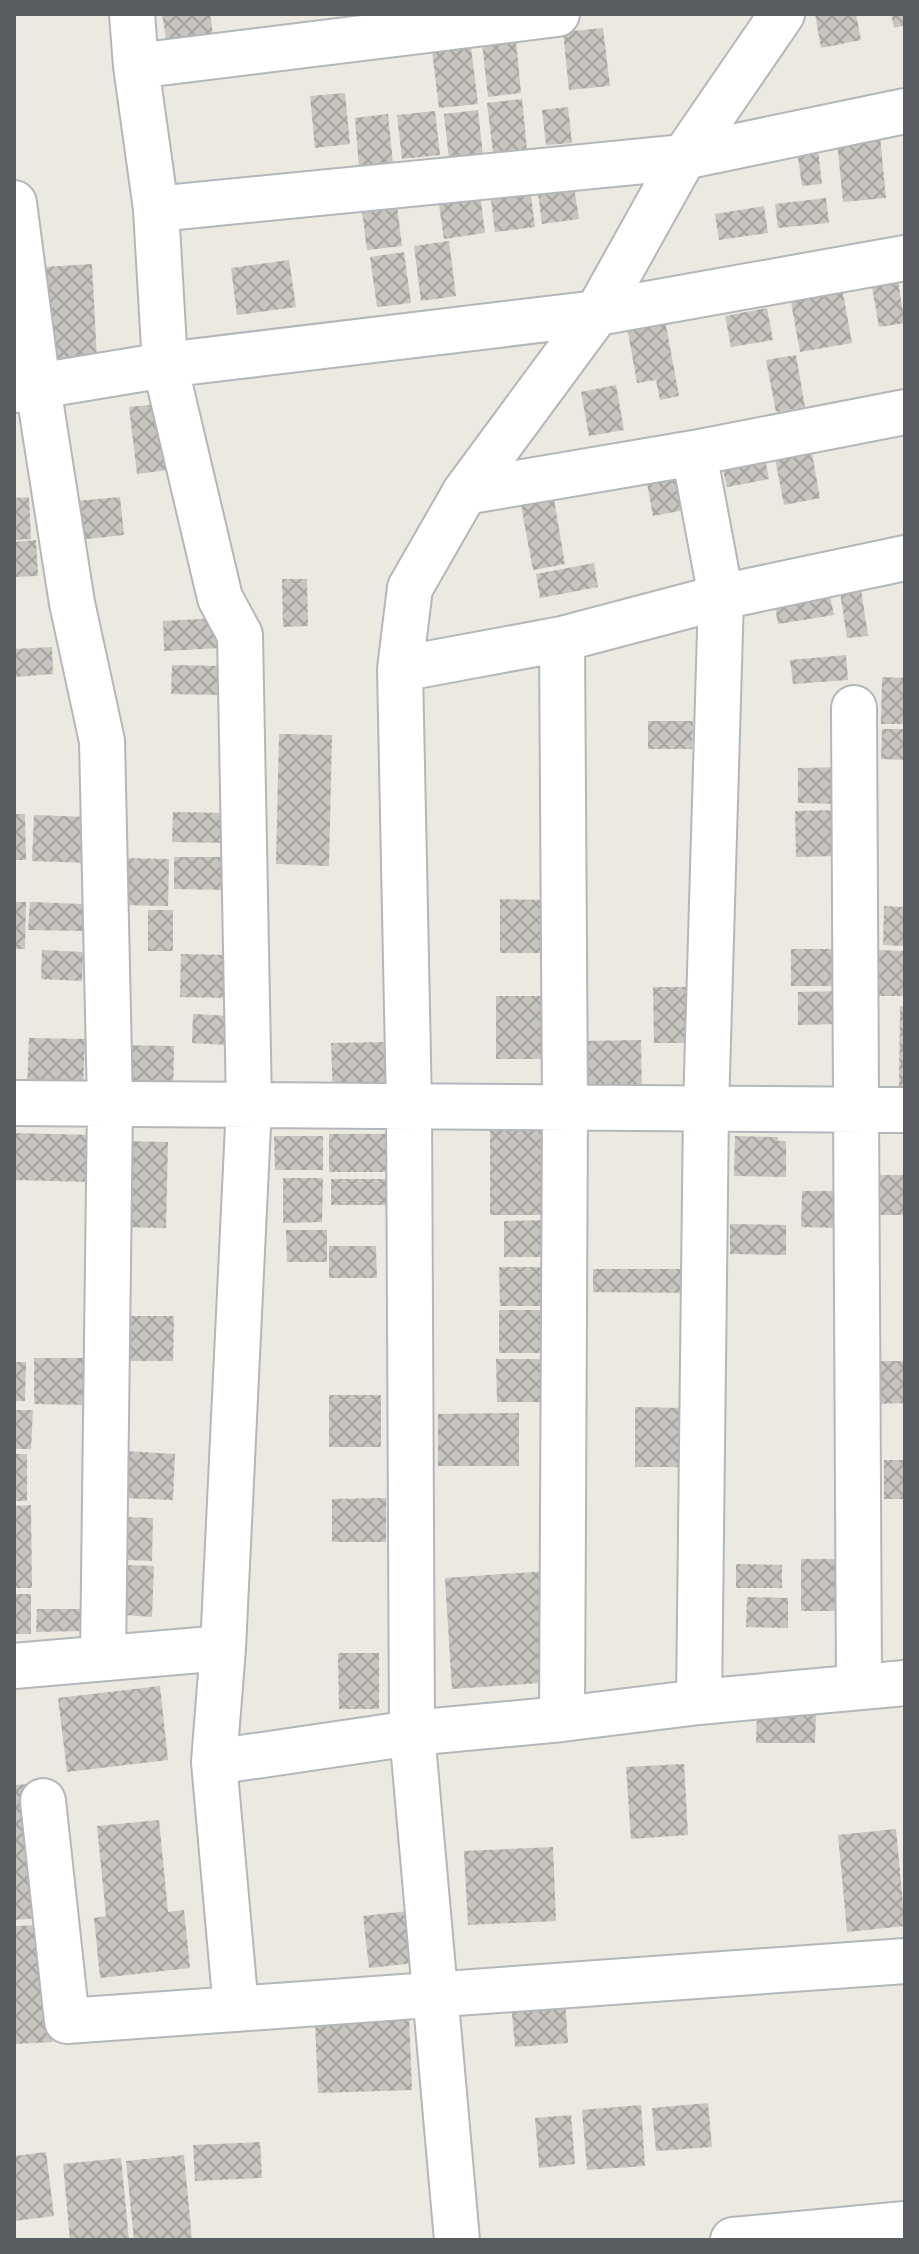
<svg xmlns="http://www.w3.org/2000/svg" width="919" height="2254" font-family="Karla,sans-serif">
<defs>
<pattern id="building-cross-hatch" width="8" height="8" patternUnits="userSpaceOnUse" patternTransform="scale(2)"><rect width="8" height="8" fill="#c8c5c0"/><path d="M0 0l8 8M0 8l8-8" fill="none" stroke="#a5a39f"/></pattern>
</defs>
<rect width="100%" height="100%" fill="#ece9e1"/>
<path fill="url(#building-cross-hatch)" d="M 162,14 L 210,14 L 215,49 L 169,56 Z
M 815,14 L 856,14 L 861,40 L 821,48 Z
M 891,14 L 905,14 L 905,25 L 894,28 Z
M 603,28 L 610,86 L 569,90 L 563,32 Z
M 516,40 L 521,93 L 488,97 L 482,43 Z
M 471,47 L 478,104 L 439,108 L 432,51 Z
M 345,93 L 350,144 L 315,148 L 310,96 Z
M 522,99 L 527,150 L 493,153 L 487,103 Z
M 568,107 L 572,143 L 546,145 L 542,110 Z
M 478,110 L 483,156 L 449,159 L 444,114 Z
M 435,111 L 440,155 L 402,159 L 397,115 Z
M 388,114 L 393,163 L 359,167 L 355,118 Z
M 880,136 L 886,198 L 843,202 L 837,141 Z
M 817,141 L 822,184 L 802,186 L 796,143 Z
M 572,173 L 579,219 L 542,224 L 536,178 Z
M 529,180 L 535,227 L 495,232 L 489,185 Z
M 479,187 L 485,233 L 444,239 L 437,192 Z
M 396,198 L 402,246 L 367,250 L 361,203 Z
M 826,198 L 829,223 L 778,228 L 775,204 Z
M 764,206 L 768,233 L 719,240 L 715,214 Z
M 449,241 L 456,296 L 421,301 L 414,246 Z
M 404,252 L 411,303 L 377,307 L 370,257 Z
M 289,260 L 296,307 L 237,315 L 231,268 Z
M 92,264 L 97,360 L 50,362 L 45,267 Z
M 897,276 L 905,323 L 879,327 L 871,281 Z
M 842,288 L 852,343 L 800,352 L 790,297 Z
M 767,308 L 773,340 L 731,347 L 725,316 Z
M 665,320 L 679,396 L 660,400 L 656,380 L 637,383 L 627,327 Z
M 796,355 L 805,407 L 776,412 L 766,360 Z
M 616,385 L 624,430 L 589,436 L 581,392 Z
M 169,403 L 177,469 L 137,474 L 129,407 Z
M 810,442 L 820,498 L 784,505 L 773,448 Z
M 764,454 L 769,479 L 727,487 L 721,462 Z
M 688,465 L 696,508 L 653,516 L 645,472 Z
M 553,494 L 565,564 L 533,570 L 520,500 Z
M 29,497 L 31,539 L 14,540 L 14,498 Z
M 120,497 L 124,535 L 69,541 L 65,502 Z
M 36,540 L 38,576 L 14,577 L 14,542 Z
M 594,563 L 598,587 L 540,598 L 536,574 Z
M 282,579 L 307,579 L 308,626 L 283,627 Z
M 860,582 L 868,636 L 847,638 L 839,586 Z
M 829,591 L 834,615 L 778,624 L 774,601 Z
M 219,618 L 221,648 L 164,651 L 163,621 Z
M 52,647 L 53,674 L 14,677 L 14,649 Z
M 846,655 L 848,680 L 793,684 L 790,660 Z
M 172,665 L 222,666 L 222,695 L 171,694 Z
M 882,677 L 905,678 L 905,724 L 881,724 Z
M 648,721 L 693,721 L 692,749 L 648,749 Z
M 882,729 L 905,729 L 905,760 L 881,759 Z
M 279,734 L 332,735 L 329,866 L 276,864 Z
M 842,767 L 842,804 L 798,803 L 798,768 Z
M 840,810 L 840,856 L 796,857 L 795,811 Z
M 173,812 L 230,813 L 230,843 L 172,842 Z
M 14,814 L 25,814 L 26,860 L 14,860 Z
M 34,815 L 89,817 L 87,863 L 32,861 Z
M 174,857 L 232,857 L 231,890 L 174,889 Z
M 120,858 L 169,859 L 168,906 L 119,905 Z
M 500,899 L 548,900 L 547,953 L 500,953 Z
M 14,902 L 26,902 L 25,949 L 14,949 Z
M 30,902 L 84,904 L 83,931 L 28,930 Z
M 884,906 L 905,907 L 905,946 L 883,945 Z
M 148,910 L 173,910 L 173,951 L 148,951 Z
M 791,949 L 840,949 L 840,986 L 791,986 Z
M 42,950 L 83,952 L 82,981 L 41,979 Z
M 877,950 L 905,951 L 905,996 L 876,996 Z
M 181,954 L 230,955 L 229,998 L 180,997 Z
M 653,987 L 692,987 L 692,1043 L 654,1043 Z
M 840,991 L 840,1024 L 798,1025 L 798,992 Z
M 496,996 L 548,996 L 548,1059 L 496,1059 Z
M 900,1006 L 905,1006 L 905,1086 L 899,1086 Z
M 193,1014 L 231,1016 L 229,1045 L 192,1043 Z
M 29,1038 L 85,1039 L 83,1088 L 27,1086 Z
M 641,1040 L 642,1093 L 583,1093 L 583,1041 Z
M 386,1042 L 387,1094 L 333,1096 L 331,1043 Z
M 117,1045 L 174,1046 L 173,1096 L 116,1095 Z
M 490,1128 L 552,1128 L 552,1215 L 490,1215 Z
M 14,1133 L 91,1135 L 90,1182 L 14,1180 Z
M 329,1134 L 396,1134 L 396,1172 L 329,1172 Z
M 274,1136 L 323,1136 L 323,1170 L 275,1170 Z
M 735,1136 L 778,1137 L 778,1141 L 786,1141 L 786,1177 L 734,1176 Z
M 115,1141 L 168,1142 L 166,1228 L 114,1227 Z
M 876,1175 L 905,1175 L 905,1215 L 876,1215 Z
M 283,1178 L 323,1178 L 322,1222 L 283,1223 Z
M 331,1179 L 386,1179 L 386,1205 L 331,1205 Z
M 802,1191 L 840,1191 L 839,1228 L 801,1227 Z
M 550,1220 L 550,1257 L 504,1257 L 504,1221 Z
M 730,1224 L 786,1225 L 786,1255 L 730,1254 Z
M 286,1230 L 327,1230 L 327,1262 L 287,1262 Z
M 329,1246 L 376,1246 L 377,1278 L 329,1278 Z
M 499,1267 L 549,1267 L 549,1306 L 500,1306 Z
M 593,1269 L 690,1269 L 690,1293 L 593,1292 Z
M 499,1310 L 550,1310 L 549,1353 L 499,1353 Z
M 128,1316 L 174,1316 L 173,1361 L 128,1361 Z
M 34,1358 L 89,1358 L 89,1405 L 34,1404 Z
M 496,1359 L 550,1359 L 551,1402 L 497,1402 Z
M 873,1361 L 905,1361 L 905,1403 L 874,1404 Z
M 14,1362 L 26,1362 L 25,1401 L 14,1401 Z
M 329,1395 L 381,1395 L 381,1447 L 329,1447 Z
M 635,1407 L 683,1408 L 683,1467 L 635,1467 Z
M 14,1410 L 33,1410 L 31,1449 L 14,1449 Z
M 519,1413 L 519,1466 L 438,1466 L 438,1414 Z
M 124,1451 L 175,1454 L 173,1500 L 122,1498 Z
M 14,1454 L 27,1454 L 27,1501 L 14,1501 Z
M 884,1460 L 905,1460 L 905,1499 L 884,1499 Z
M 386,1498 L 386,1542 L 332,1542 L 332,1499 Z
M 31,1505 L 32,1588 L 14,1588 L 14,1506 Z
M 128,1517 L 153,1518 L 152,1561 L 127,1560 Z
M 801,1559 L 841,1559 L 841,1611 L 801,1611 Z
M 736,1564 L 782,1565 L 782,1588 L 736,1588 Z
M 127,1565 L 154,1566 L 152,1617 L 125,1615 Z
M 548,1571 L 554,1682 L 452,1689 L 445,1578 Z
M 14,1594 L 31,1594 L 31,1634 L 14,1634 Z
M 747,1597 L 788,1598 L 788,1628 L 746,1627 Z
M 37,1609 L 84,1609 L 84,1631 L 36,1632 Z
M 338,1653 L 379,1653 L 379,1709 L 339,1709 Z
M 160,1686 L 168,1760 L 67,1772 L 58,1698 Z
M 757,1713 L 816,1714 L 815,1743 L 756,1743 Z
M 684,1764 L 688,1835 L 631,1839 L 626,1767 Z
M 32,1784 L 41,1918 L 14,1920 L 14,1785 Z
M 159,1820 L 168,1912 L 184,1910 L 190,1968 L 100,1978 L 94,1918 L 106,1916 L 97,1826 Z
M 896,1829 L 905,1926 L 847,1932 L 838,1835 Z
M 553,1847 L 556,1921 L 468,1925 L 464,1851 Z
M 408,1911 L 414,1963 L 369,1968 L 363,1916 Z
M 45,1925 L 53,2042 L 14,2044 L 14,1926 Z
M 565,1998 L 568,2043 L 515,2047 L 511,2002 Z
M 409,2016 L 412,2090 L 318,2093 L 315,2020 Z
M 708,2103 L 712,2147 L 656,2151 L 652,2108 Z
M 641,2105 L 645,2166 L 587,2170 L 582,2110 Z
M 571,2115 L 575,2164 L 539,2168 L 535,2118 Z
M 260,2142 L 262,2178 L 195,2181 L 193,2145 Z
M 46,2152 L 54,2216 L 14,2221 L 14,2156 Z
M 184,2155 L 192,2240 L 134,2240 L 126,2161 Z
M 121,2158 L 129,2240 L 70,2240 L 63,2164 Z"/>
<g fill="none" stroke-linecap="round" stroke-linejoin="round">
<g stroke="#b3b7bb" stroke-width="48">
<path id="minor" d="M 132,14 L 136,66 L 557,14
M 136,66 L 156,209 L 165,365 L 597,313 L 905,258
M 14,203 L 38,387 L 72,603 L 102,741 L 110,1104 L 103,1658
M 156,209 L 684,157 L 905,111
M 14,390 L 165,365 L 220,598 L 240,635 L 249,1105 L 223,1648 L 214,1762 L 236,2009
M 694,453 L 721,597 L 706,1108 L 699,1702
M 465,492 L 694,453 L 905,412
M 400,669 L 562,639 L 721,597 L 905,558
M 854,708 L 859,1687
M 14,1103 L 905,1110
M 14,1666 L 223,1648
M 562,1719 L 565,1107 L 562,639
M 214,1762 L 412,1733 L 562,1719 L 699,1702 L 905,1683
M 43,1801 L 67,2021 L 905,1961
M 457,2240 L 412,1733 L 409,1106 L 400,669 L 410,588 L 465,492 L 597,313 L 684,157 L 782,14
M 733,2240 L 905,2224"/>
</g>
<use href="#minor" stroke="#fff" stroke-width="44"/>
</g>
<rect width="919" height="2254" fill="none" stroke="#595d61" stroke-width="32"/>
</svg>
